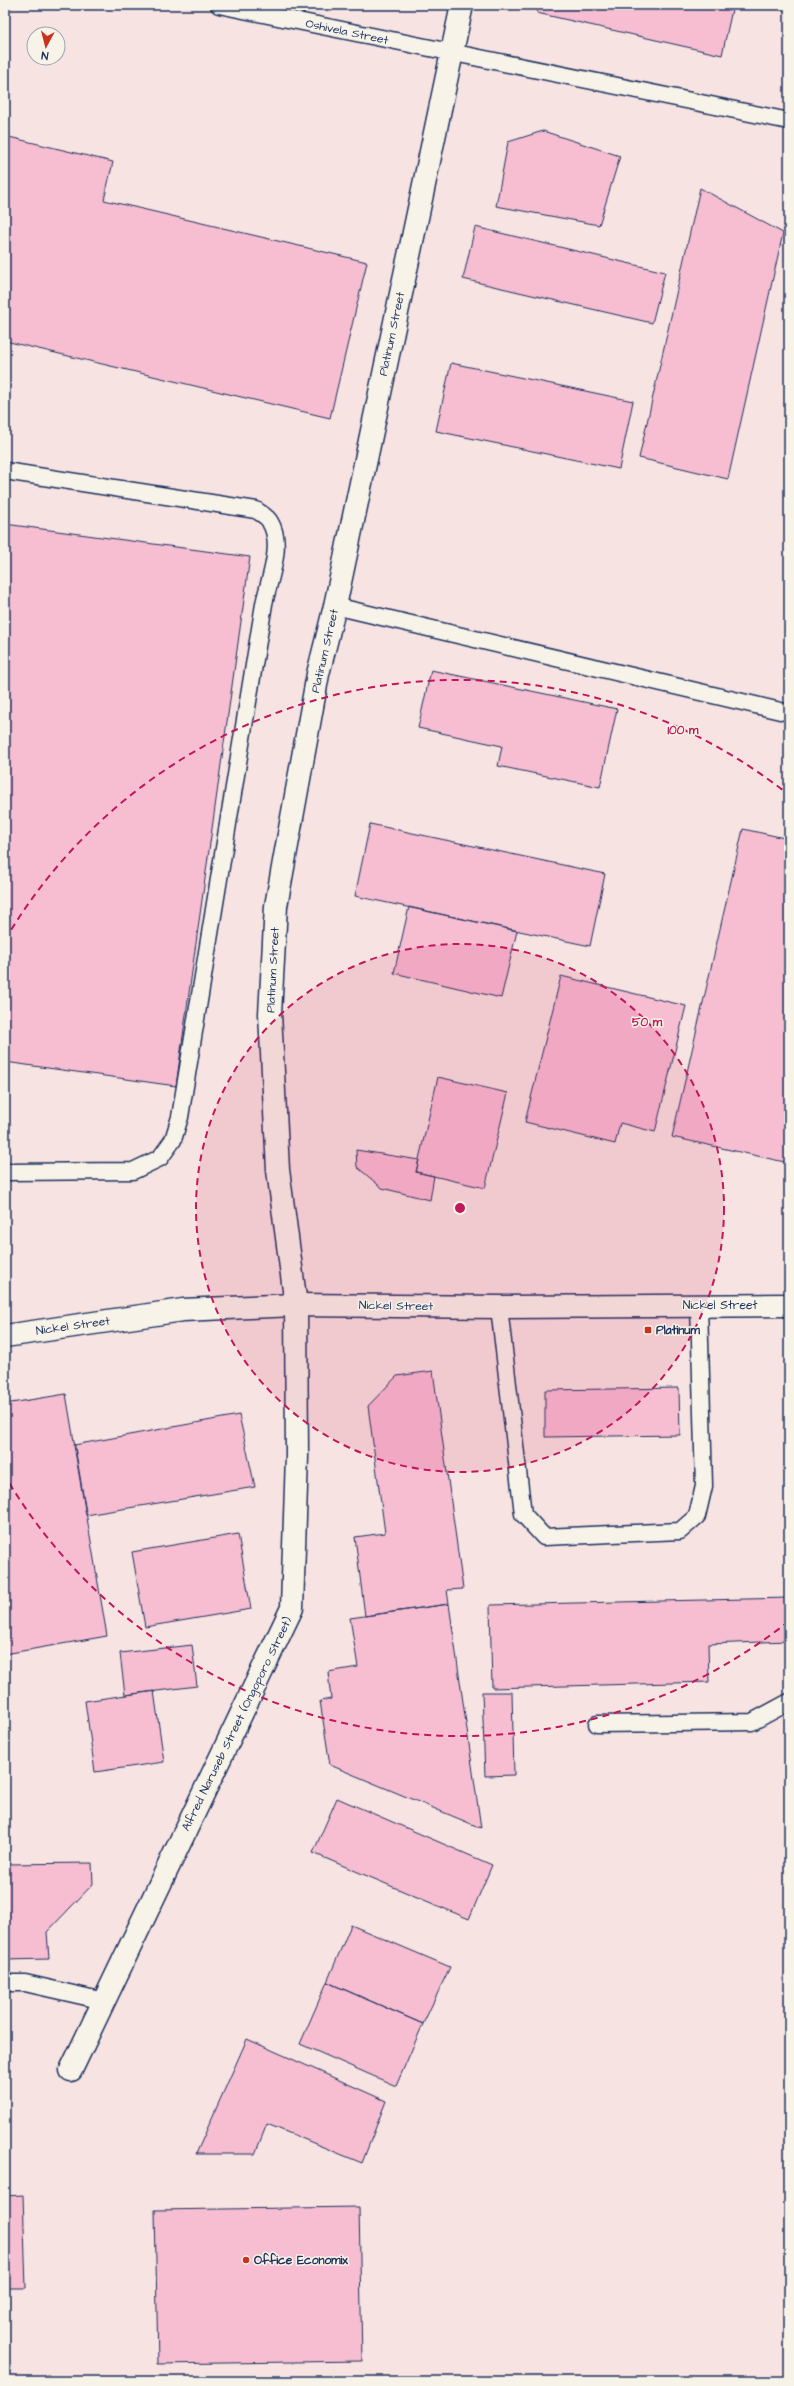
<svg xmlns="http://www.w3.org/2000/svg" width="794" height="2386" font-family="'Architects Daughter',sans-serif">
<rect width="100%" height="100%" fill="#f7f3e8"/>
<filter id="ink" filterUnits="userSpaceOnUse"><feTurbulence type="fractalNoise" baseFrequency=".025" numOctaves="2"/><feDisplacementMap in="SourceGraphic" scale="8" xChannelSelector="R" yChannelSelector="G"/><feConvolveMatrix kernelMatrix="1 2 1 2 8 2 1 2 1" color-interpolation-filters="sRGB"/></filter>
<g filter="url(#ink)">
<path fill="#f7e3e1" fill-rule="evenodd" d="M 5,5 L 789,5 L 789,2381 L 5,2381 ZM 34,34 L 58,34 L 58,58 L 34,58 Z"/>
<path fill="#f7bed2" stroke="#1b2f5e" d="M 539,5 L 733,5 L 722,55 L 537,13 Z
M 543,131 L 620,156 L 599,225 L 496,206 L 508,142 Z
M 5,136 L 113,162 L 104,200 L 367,262 L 330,418 L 5,341 Z
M 700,188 L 783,233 L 728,479 L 639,458 Z
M 475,227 L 665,272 L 652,323 L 463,279 Z
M 451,363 L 633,401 L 619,469 L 436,431 Z
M 5,524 L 250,557 L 176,1086 L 5,1062 Z
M 431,670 L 617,709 L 600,787 L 498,766 L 502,746 L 418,728 Z
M 370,824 L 605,874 L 590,946 L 355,896 Z
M 743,829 L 789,839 L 789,1163 L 672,1137 Z
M 409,907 L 517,931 L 501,998 L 394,973 Z
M 561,976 L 686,1006 L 655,1132 L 620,1123 L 615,1144 L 525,1122 Z
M 438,1077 L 508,1093 L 485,1188 L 416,1172 Z
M 356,1150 L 419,1160 L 416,1172 L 434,1176 L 430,1200 L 382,1188 L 357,1167 Z
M 433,1371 L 463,1589 L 447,1590 L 449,1604 L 365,1616 L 355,1537 L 385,1533 L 368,1406 L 397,1376 Z
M 679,1388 L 680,1435 L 545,1437 L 545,1390 Z
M 66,1394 L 107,1636 L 5,1654 L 5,1404 Z
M 239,1415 L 255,1487 L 86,1515 L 74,1445 Z
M 238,1534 L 251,1609 L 145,1627 L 132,1552 Z
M 789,1598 L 789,1641 L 708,1644 L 709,1682 L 492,1688 L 490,1605 Z
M 449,1604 L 481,1828 L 330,1765 L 320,1701 L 331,1699 L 328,1672 L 358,1667 L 350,1618 Z
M 192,1645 L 197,1686 L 125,1695 L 120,1653 Z
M 154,1691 L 164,1762 L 95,1772 L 85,1701 Z
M 482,1692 L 512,1692 L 514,1775 L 485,1776 Z
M 337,1798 L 492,1865 L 469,1919 L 313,1853 Z
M 92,1863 L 93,1884 L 47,1932 L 49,1959 L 5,1960 L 5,1864 Z
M 351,1925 L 450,1967 L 423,2024 L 327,1982 Z
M 327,1982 L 423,2024 L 396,2086 L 300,2044 Z
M 247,2039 L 386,2101 L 362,2163 L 267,2124 L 255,2154 L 196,2154 Z
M 23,2195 L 26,2288 L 5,2288 L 5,2196 Z
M 359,2207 L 362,2361 L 158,2364 L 155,2210 Z"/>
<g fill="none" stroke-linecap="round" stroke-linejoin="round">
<g stroke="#1b2f5e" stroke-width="19">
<path id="lane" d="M 219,5 L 789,121
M 5,471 L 256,510 C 260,513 268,517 270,522 C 284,545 269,579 264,604 L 180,1117 L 173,1140 L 160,1158 L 133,1171 L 5,1172
M 335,606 L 789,713
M 499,1307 L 523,1514 L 544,1537 L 680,1531 L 697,1516 L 704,1486 L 699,1305
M 597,1724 L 752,1722 L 789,1702
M 5,1983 L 25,1983 L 104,2001"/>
</g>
<g stroke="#1b2f5e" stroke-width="25">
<path id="street" d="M 71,2070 L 292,1608 L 297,1456 L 296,1305 L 278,1170 L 270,1014 L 276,906 L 318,674 L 335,606 L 462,5"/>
</g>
<g stroke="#1b2f5e" stroke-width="25">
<path id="secondary" d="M 5,1336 L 183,1310 L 296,1305 L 499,1307 L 789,1305"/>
</g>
<use href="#lane" stroke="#f7f3e8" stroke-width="16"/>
<use href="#street" stroke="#f7f3e8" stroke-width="22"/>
<use href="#secondary" stroke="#f7f3e8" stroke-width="22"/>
</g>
</g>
<circle cx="460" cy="1208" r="264" fill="#c2185b" fill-opacity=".12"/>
<g fill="none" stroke="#c2185b" stroke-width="2" stroke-dasharray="7 5">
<circle cx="460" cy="1208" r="264"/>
<path d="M789 1621A528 528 0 0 1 5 1476M5 940A528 528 0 0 1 789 795"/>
</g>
<g fill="#c8321e" stroke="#f7f3e8" stroke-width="1.5">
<rect x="644" y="1326" width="8" height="8" rx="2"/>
<circle cx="246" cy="2260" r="4"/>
</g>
<g text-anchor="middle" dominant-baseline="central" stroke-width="3" stroke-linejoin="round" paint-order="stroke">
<g font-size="12" fill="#1b2f5e" stroke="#f7f3e8">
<text transform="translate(347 32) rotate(12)">Oshivela Street</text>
<text transform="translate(392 334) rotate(-78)">Platinum Street</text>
<text transform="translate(325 651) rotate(-77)">Platinum Street</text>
<text transform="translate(273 970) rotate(-87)">Platinum Street</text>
<text x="720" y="1305">Nickel Street</text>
<text transform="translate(396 1306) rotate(1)">Nickel Street</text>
<text transform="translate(73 1326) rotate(-8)">Nickel Street</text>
<text transform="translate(237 1724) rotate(-64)">Alfred Naruseb Street (Ongoporo Street)</text>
</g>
<g font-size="12" font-weight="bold" fill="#1b2f5e" stroke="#f7f3e8" text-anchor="start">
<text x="656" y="1330">Platinum</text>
<text x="254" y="2260">Office Economix</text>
</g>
</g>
<circle cx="460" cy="1208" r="6" fill="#c2185b" stroke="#f7f3e8" stroke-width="2"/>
<g font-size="12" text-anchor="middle" font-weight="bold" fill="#c2185b" stroke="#f7f3e8" stroke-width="3" stroke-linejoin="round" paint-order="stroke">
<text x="683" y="734">100 m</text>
<text x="647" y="1026">50 m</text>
</g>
<rect width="794" height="2386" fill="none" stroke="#f7f3e8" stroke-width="20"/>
<rect x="10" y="10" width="774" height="2366" fill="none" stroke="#1b2f5e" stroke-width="1.5" filter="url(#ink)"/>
<g transform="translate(46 46) rotate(187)"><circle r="19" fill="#f7f3e8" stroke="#9fa5b1"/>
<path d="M0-3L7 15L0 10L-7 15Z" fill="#c8321e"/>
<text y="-6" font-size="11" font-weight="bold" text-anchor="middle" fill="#1b2f5e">N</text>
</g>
</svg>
